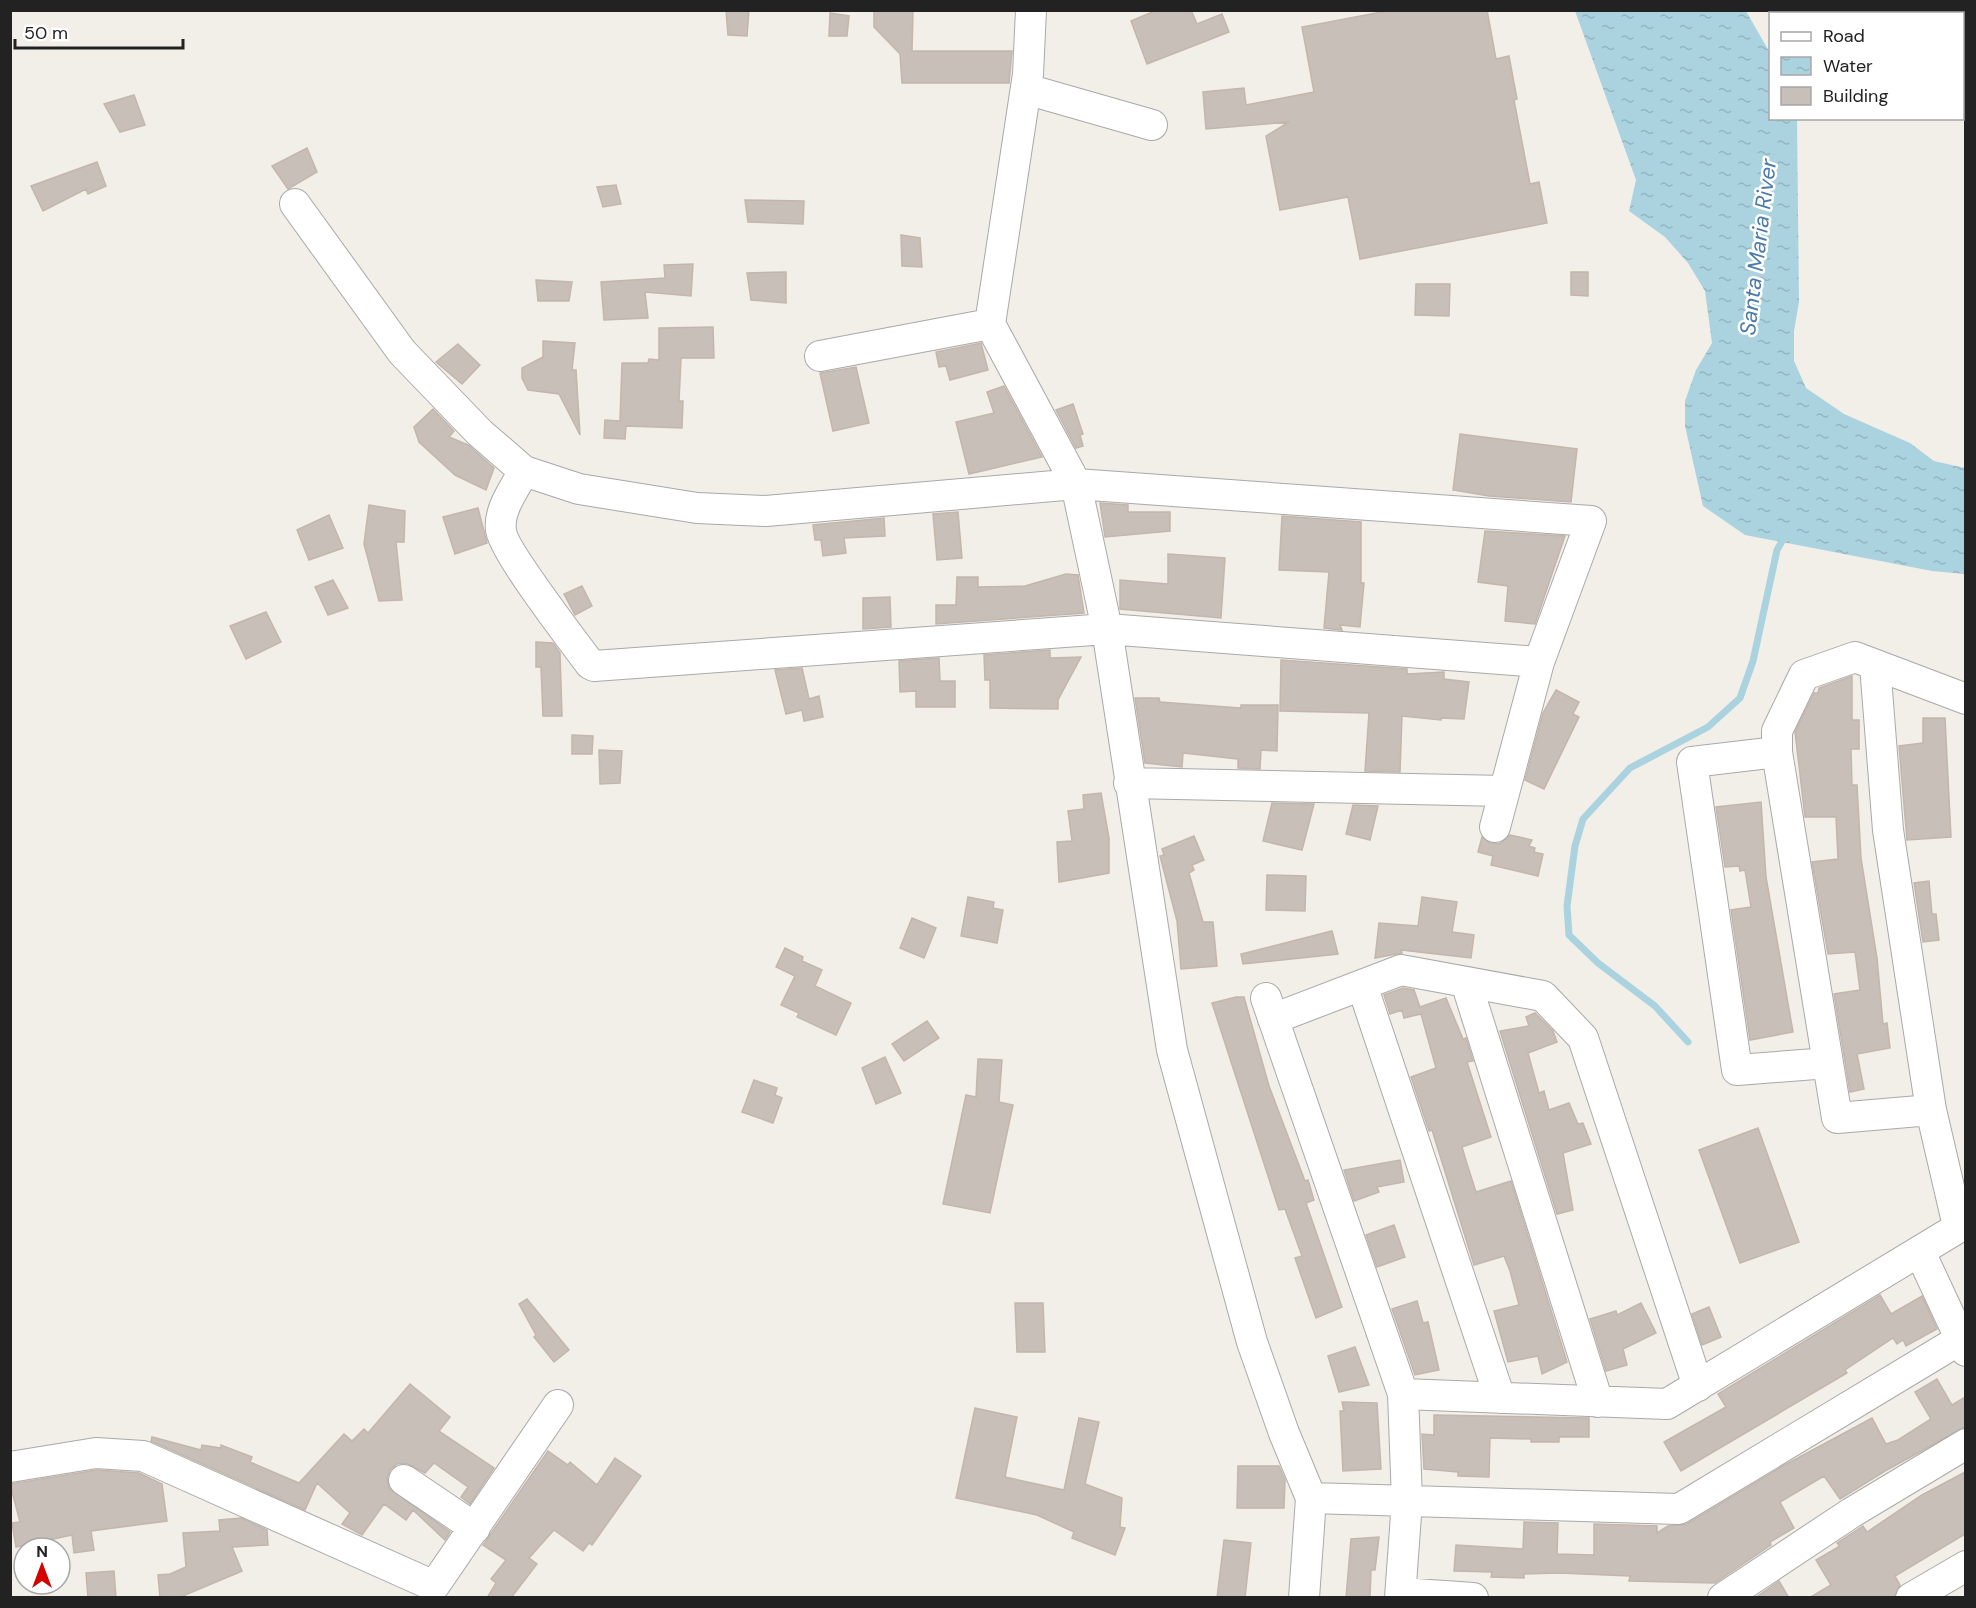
<svg xmlns="http://www.w3.org/2000/svg" width="1976" height="1608" font-family="'DM Sans',sans-serif">
<defs>
<pattern id="water-ripples" width="26" height="14" patternUnits="userSpaceOnUse" patternTransform="scale(1.5)"><rect width="26" height="14" fill="#aad3df"/><path d="M2 4q2-2 4 0t4 0M15 11q2-2 4 0t4 0" fill="none" stroke="#92b5bf"/></pattern>
</defs>
<rect width="100%" height="100%" fill="#f2efe9"/>
<path fill="url(#water-ripples)" d="M 1575,11 L 1746,11 L 1770,53 L 1770,118 L 1797,119 L 1799,302 L 1794,331 L 1794,361 L 1806,388 L 1844,414 L 1910,443 L 1934,461 L 1965,468 L 1965,574 L 1932,571 L 1745,535 L 1703,506 L 1685,426 L 1685,401 L 1696,370 L 1712,343 L 1705,291 L 1688,263 L 1665,237 L 1629,211 L 1636,180 Z"/>
<g fill="none" stroke-linecap="round" stroke-linejoin="round">
<path stroke="#aad3df" stroke-width="7" d="M 1688,1042 L 1655,1006 L 1598,963 L 1569,935 L 1567,906 L 1575,846 L 1583,819 L 1630,768 L 1708,727 L 1740,698 L 1753,661 L 1777,550 L 1785,536"/>
</g>
<path fill="#c7bfb8" stroke="#c4b6ab" stroke-width="1.5" d="M 726,10 L 749,10 L 747,36 L 728,35 Z
M 874,10 L 913,11 L 912,51 L 1012,51 L 1009,83 L 902,83 L 900,54 L 874,27 Z
M 1157,10 L 1191,10 L 1197,24 L 1222,14 L 1229,32 L 1147,64 L 1131,21 Z
M 1392,10 L 1487,10 L 1496,59 L 1509,56 L 1517,99 L 1514,100 L 1530,184 L 1539,182 L 1547,223 L 1360,259 L 1348,197 L 1280,210 L 1266,136 L 1289,122 L 1206,129 L 1203,92 L 1244,88 L 1246,105 L 1314,92 L 1302,27 Z
M 830,13 L 849,16 L 847,36 L 829,36 Z
M 134,95 L 145,125 L 120,132 L 104,104 Z
M 307,148 L 317,172 L 288,189 L 272,166 Z
M 97,162 L 106,186 L 88,194 L 86,189 L 43,211 L 31,186 Z
M 616,185 L 621,204 L 603,207 L 597,187 Z
M 745,200 L 804,201 L 803,224 L 748,222 Z
M 901,235 L 920,238 L 922,267 L 902,266 Z
M 693,264 L 691,296 L 645,292 L 648,318 L 604,320 L 601,282 L 665,278 L 664,265 Z
M 786,272 L 786,303 L 751,300 L 747,273 Z
M 1571,272 L 1588,272 L 1588,296 L 1571,295 Z
M 536,280 L 572,282 L 569,301 L 538,301 Z
M 1416,284 L 1450,284 L 1449,316 L 1415,315 Z
M 713,327 L 714,358 L 681,358 L 679,401 L 683,401 L 682,428 L 626,426 L 625,439 L 604,438 L 605,420 L 620,421 L 622,363 L 648,363 L 649,359 L 659,360 L 659,328 Z
M 543,341 L 575,343 L 572,370 L 576,370 L 580,435 L 559,394 L 528,390 L 522,378 L 522,368 L 543,357 Z
M 981,343 L 988,370 L 950,380 L 946,366 L 939,367 L 936,352 Z
M 458,344 L 480,365 L 462,384 L 436,362 Z
M 856,367 L 869,423 L 833,431 L 820,373 Z
M 1004,386 L 1042,457 L 969,474 L 956,422 L 994,413 L 987,392 Z
M 1073,404 L 1083,434 L 1080,435 L 1083,446 L 1076,448 L 1056,410 Z
M 433,409 L 454,431 L 449,437 L 468,445 L 494,468 L 486,490 L 455,475 L 419,442 L 414,427 Z
M 1460,434 L 1577,449 L 1571,502 L 1489,496 L 1453,490 Z
M 1100,503 L 1128,505 L 1128,512 L 1170,512 L 1170,531 L 1105,537 Z
M 369,505 L 405,511 L 404,542 L 396,542 L 402,600 L 379,601 L 364,544 Z
M 478,508 L 487,543 L 455,554 L 443,517 Z
M 958,512 L 962,558 L 937,560 L 933,514 Z
M 329,515 L 343,548 L 309,560 L 297,530 Z
M 1282,516 L 1361,522 L 1361,583 L 1364,583 L 1360,627 L 1340,625 L 1342,630 L 1324,628 L 1329,572 L 1279,570 Z
M 884,518 L 885,536 L 844,538 L 846,553 L 823,556 L 821,540 L 815,540 L 813,525 Z
M 1485,531 L 1565,536 L 1535,624 L 1505,621 L 1508,586 L 1478,582 Z
M 1168,554 L 1225,558 L 1221,618 L 1120,609 L 1120,580 L 1168,584 Z
M 1066,574 L 1078,575 L 1084,613 L 936,624 L 936,605 L 956,605 L 957,577 L 978,577 L 978,587 L 1025,586 Z
M 333,580 L 348,608 L 328,615 L 315,587 Z
M 582,586 L 592,606 L 575,615 L 564,594 Z
M 890,597 L 891,627 L 863,629 L 863,598 Z
M 266,612 L 281,642 L 246,659 L 230,626 Z
M 536,642 L 553,643 L 560,653 L 562,716 L 543,716 L 541,667 L 536,667 Z
M 1050,650 L 1050,658 L 1081,657 L 1058,700 L 1058,709 L 990,708 L 990,680 L 985,680 L 984,655 Z
M 939,658 L 940,681 L 955,681 L 955,707 L 916,707 L 916,691 L 900,692 L 899,661 Z
M 1281,660 L 1407,669 L 1407,674 L 1444,672 L 1444,679 L 1469,682 L 1464,719 L 1441,718 L 1441,720 L 1402,716 L 1400,772 L 1365,771 L 1369,713 L 1280,711 Z
M 802,668 L 809,699 L 819,696 L 823,717 L 804,721 L 802,710 L 786,714 L 775,670 Z
M 1852,676 L 1852,720 L 1859,720 L 1859,749 L 1851,749 L 1852,785 L 1857,785 L 1861,858 L 1877,958 L 1883,1024 L 1887,1023 L 1890,1048 L 1857,1054 L 1864,1089 L 1850,1092 L 1834,994 L 1860,990 L 1855,952 L 1828,954 L 1812,862 L 1838,859 L 1836,817 L 1805,817 L 1795,732 L 1814,693 L 1818,693 L 1819,688 Z
M 1556,690 L 1579,702 L 1573,714 L 1579,717 L 1544,789 L 1525,780 L 1543,713 Z
M 1135,698 L 1159,698 L 1160,702 L 1241,708 L 1241,705 L 1278,705 L 1277,751 L 1261,750 L 1260,769 L 1238,768 L 1238,759 L 1183,753 L 1182,767 L 1145,763 Z
M 1923,718 L 1945,718 L 1951,837 L 1907,840 L 1899,746 L 1923,743 Z
M 572,735 L 593,736 L 592,754 L 572,754 Z
M 599,750 L 622,751 L 620,783 L 600,784 Z
M 1101,793 L 1109,838 L 1109,873 L 1059,882 L 1057,842 L 1072,841 L 1068,811 L 1084,809 L 1083,795 Z
M 1761,802 L 1766,877 L 1793,1032 L 1750,1040 L 1731,910 L 1751,907 L 1745,870 L 1740,871 L 1739,866 L 1725,867 L 1716,807 Z
M 1272,803 L 1314,804 L 1302,850 L 1263,841 Z
M 1353,805 L 1378,806 L 1370,840 L 1346,834 Z
M 1510,835 L 1532,840 L 1529,846 L 1535,848 L 1534,852 L 1543,854 L 1538,876 L 1491,865 L 1493,856 L 1478,852 L 1482,837 L 1490,843 L 1499,844 Z
M 1194,836 L 1204,860 L 1192,865 L 1194,870 L 1189,873 L 1203,922 L 1213,922 L 1217,966 L 1181,969 L 1177,921 L 1160,856 L 1164,855 L 1162,849 Z
M 1267,875 L 1306,876 L 1305,911 L 1266,910 Z
M 1929,881 L 1932,914 L 1936,914 L 1939,940 L 1923,942 L 1914,883 Z
M 968,897 L 994,902 L 993,908 L 1003,910 L 997,943 L 961,936 Z
M 1422,897 L 1457,902 L 1452,932 L 1474,935 L 1471,958 L 1401,950 L 1402,953 L 1375,958 L 1379,923 L 1418,926 Z
M 912,918 L 936,928 L 924,958 L 900,948 Z
M 1332,931 L 1338,954 L 1243,964 L 1241,954 Z
M 785,948 L 803,957 L 802,961 L 822,970 L 815,986 L 851,1003 L 836,1035 L 797,1017 L 799,1013 L 781,1005 L 795,976 L 776,967 Z
M 1403,988 L 1414,990 L 1420,1007 L 1446,998 L 1463,1039 L 1466,1038 L 1473,1061 L 1467,1062 L 1491,1137 L 1462,1147 L 1467,1164 L 1476,1192 L 1511,1181 L 1567,1362 L 1542,1374 L 1538,1356 L 1508,1362 L 1494,1311 L 1519,1305 L 1510,1271 L 1504,1256 L 1474,1265 L 1432,1130 L 1429,1131 L 1411,1077 L 1436,1068 L 1421,1014 L 1404,1018 L 1402,1010 L 1390,1014 L 1384,995 Z
M 1236,997 L 1244,997 L 1269,1086 L 1305,1181 L 1308,1180 L 1314,1200 L 1306,1203 L 1342,1307 L 1316,1318 L 1295,1258 L 1302,1256 L 1285,1209 L 1279,1210 L 1212,1003 Z
M 1535,1013 L 1553,1031 L 1557,1042 L 1528,1053 L 1539,1093 L 1544,1091 L 1549,1110 L 1569,1103 L 1578,1124 L 1583,1123 L 1591,1144 L 1563,1153 L 1573,1210 L 1557,1214 L 1500,1031 L 1529,1026 L 1526,1017 Z
M 927,1021 L 939,1038 L 904,1061 L 892,1044 Z
M 885,1057 L 901,1093 L 876,1104 L 862,1068 Z
M 978,1059 L 1002,1060 L 999,1102 L 1013,1105 L 990,1213 L 943,1204 L 966,1095 L 976,1097 Z
M 754,1080 L 777,1088 L 775,1095 L 782,1098 L 773,1123 L 742,1112 Z
M 1758,1128 L 1799,1242 L 1740,1263 L 1699,1150 Z
M 1400,1160 L 1404,1182 L 1377,1187 L 1379,1192 L 1354,1201 L 1344,1170 Z
M 1394,1225 L 1405,1257 L 1377,1267 L 1366,1235 Z
M 1880,1295 L 1891,1314 L 1922,1296 L 1937,1329 L 1906,1346 L 1903,1340 L 1897,1344 L 1893,1338 L 1845,1370 L 1847,1373 L 1681,1471 L 1664,1442 L 1726,1407 L 1718,1394 Z
M 527,1299 L 569,1350 L 554,1362 L 534,1337 L 536,1335 L 519,1304 Z
M 1417,1301 L 1423,1323 L 1428,1322 L 1439,1370 L 1415,1375 L 1392,1309 Z
M 1015,1303 L 1043,1303 L 1045,1352 L 1017,1352 Z
M 1641,1303 L 1656,1333 L 1623,1349 L 1627,1365 L 1606,1371 L 1590,1319 L 1616,1311 L 1617,1315 Z
M 1709,1307 L 1721,1337 L 1702,1345 L 1692,1314 Z
M 1355,1347 L 1369,1385 L 1339,1392 L 1328,1356 Z
M 1937,1379 L 1952,1405 L 1965,1397 L 1965,1427 L 1885,1471 L 1840,1499 L 1824,1476 L 1780,1502 L 1794,1528 L 1770,1542 L 1771,1545 L 1715,1583 L 1629,1581 L 1630,1576 L 1559,1573 L 1524,1574 L 1524,1578 L 1491,1577 L 1492,1572 L 1454,1571 L 1456,1545 L 1523,1549 L 1524,1522 L 1558,1523 L 1557,1554 L 1594,1555 L 1594,1524 L 1657,1526 L 1657,1533 L 1668,1526 L 1687,1524 L 1781,1467 L 1872,1418 L 1886,1444 L 1898,1440 L 1931,1419 L 1915,1392 Z
M 410,1384 L 450,1417 L 439,1431 L 494,1468 L 470,1504 L 461,1497 L 468,1487 L 434,1463 L 425,1473 L 406,1463 L 397,1464 L 390,1470 L 387,1478 L 389,1488 L 450,1532 L 445,1540 L 413,1510 L 406,1520 L 384,1504 L 362,1535 L 342,1524 L 350,1513 L 317,1483 L 305,1510 L 151,1441 L 152,1437 L 201,1450 L 202,1445 L 221,1448 L 221,1445 L 252,1457 L 250,1462 L 299,1483 L 344,1434 L 352,1441 L 364,1429 L 368,1433 Z
M 1342,1402 L 1377,1403 L 1381,1469 L 1343,1471 L 1340,1411 L 1344,1411 Z
M 975,1408 L 1017,1417 L 1005,1477 L 1064,1490 L 1079,1418 L 1099,1422 L 1085,1484 L 1122,1498 L 1120,1527 L 1125,1528 L 1115,1555 L 1072,1538 L 1074,1532 L 1037,1515 L 956,1498 Z
M 1434,1415 L 1589,1418 L 1589,1437 L 1559,1437 L 1559,1442 L 1531,1442 L 1531,1439 L 1490,1438 L 1489,1477 L 1458,1476 L 1458,1472 L 1424,1469 L 1422,1434 L 1434,1435 Z
M 548,1451 L 568,1465 L 570,1462 L 597,1485 L 615,1458 L 641,1476 L 592,1545 L 589,1543 L 583,1551 L 554,1530 L 529,1558 L 537,1564 L 511,1598 L 487,1598 L 496,1583 L 491,1579 L 506,1560 L 483,1545 Z
M 1238,1466 L 1279,1466 L 1285,1480 L 1284,1508 L 1237,1508 Z
M 97,1470 L 139,1473 L 162,1484 L 167,1521 L 91,1531 L 94,1550 L 74,1553 L 72,1535 L 16,1547 L 12,1523 L 20,1522 L 10,1484 Z
M 1965,1472 L 1965,1534 L 1895,1576 L 1900,1585 L 1894,1598 L 1809,1598 L 1831,1585 L 1816,1560 L 1840,1546 L 1837,1543 L 1863,1526 L 1867,1532 L 1922,1495 Z
M 241,1518 L 267,1530 L 268,1545 L 232,1547 L 242,1571 L 178,1598 L 160,1598 L 158,1575 L 170,1574 L 186,1567 L 183,1533 L 220,1531 L 219,1520 Z
M 1379,1537 L 1375,1570 L 1371,1570 L 1370,1598 L 1346,1598 L 1351,1539 Z
M 1224,1540 L 1251,1543 L 1245,1598 L 1217,1598 Z
M 114,1571 L 116,1598 L 88,1598 L 86,1573 Z
M 1779,1581 L 1789,1598 L 1755,1598 Z"/>
<g fill="none" stroke-linecap="round" stroke-linejoin="round">
<g stroke="#a9a9a9" stroke-width="32">
<path id="minor" d="M 1031,10 L 1028,74 L 990,324 L 1076,484 L 1107,629 L 1172,1050 L 1252,1342 L 1284,1433 L 1311,1498 L 1304,1598
M 1026,89 L 1152,125
M 295,204 L 402,352 L 480,433 L 524,471 C 515,488 498,510 501,530 C 502,549 574,642 590,664 L 594,666 L 1107,629 L 1539,662
M 820,356 L 990,324
M 524,471 L 579,489 L 697,508 L 766,511 L 1076,484 L 1591,521 L 1539,662 L 1495,827
M 1875,665 L 1888,830 L 1931,1110 L 1958,1226
M 1777,752 L 1692,762 L 1737,1070 L 1828,1063
M 1129,783 L 1504,791
M 1466,982 L 1598,1402
M 1362,985 L 1500,1398
M 1266,998 L 1403,1394 L 1407,1501 L 1400,1598
M 1273,1019 L 1401,970 L 1543,996 L 1583,1038 L 1698,1386
M 1931,1110 L 1837,1118 L 1777,752 L 1777,731 L 1804,675 L 1855,657 L 1966,699
M 1920,1252 L 1966,1351
M 1403,1394 L 1667,1404 L 1966,1223
M 10,1467 L 96,1453 L 143,1456 L 434,1586 L 558,1405
M 404,1480 L 475,1528
M 1311,1498 L 1679,1509 L 1966,1336
M 1401,1593 L 1473,1598
M 1723,1598 L 1851,1513 L 1966,1444
M 1911,1598 L 1966,1566"/>
</g>
<use href="#minor" stroke="#fff" stroke-width="30"/>
</g>
<g text-anchor="middle" dominant-baseline="central" stroke-width="5" stroke-linejoin="round" paint-order="stroke">
<g font-size="22" font-style="italic" fill="#4a7aab" stroke="#fff">
<text transform="translate(1758 247) rotate(-83)">Santa Maria River</text>
</g>
</g>
<rect width="1976" height="1608" fill="none" stroke="#222222" stroke-width="24"/>
<rect x="1769" y="12" width="195" height="108" fill="#ffffff" stroke="#a7a7a7" stroke-width="1.5"/>
<rect x="1781" y="32" width="30" height="9" fill="#ffffff" stroke="#a7a7a7" stroke-width="1.5"/>
<text x="1823" y="42" font-size="18" fill="#222222">Road</text>
<rect x="1781" y="57" width="30" height="18" fill="url(#water-ripples)" stroke="#a7a7a7" stroke-width="1.5"/>
<text x="1823" y="72" font-size="18" fill="#222222">Water</text>
<rect x="1781" y="87" width="30" height="18" fill="#c7bfb8" stroke="#a7a7a7" stroke-width="1.5"/>
<text x="1823" y="102" font-size="18" fill="#222222">Building</text>
<g transform="translate(42 1566)"><circle r="28" fill="#ffffff" stroke="#a7a7a7" stroke-width="1.5"/>
<path d="M0-4.5L10 22L0 15L-10 22Z" fill="#d40000"/>
<text y="-9" font-size="16" font-weight="bold" text-anchor="middle" fill="#222222">N</text>
</g>
<path d="M15 39v9h168v-9" fill="none" stroke="#222222" stroke-width="3"/>
<text x="24" y="39" font-size="18" fill="#222222" stroke="#ffffff" stroke-width="4.5" paint-order="stroke">50 m</text>
</svg>
